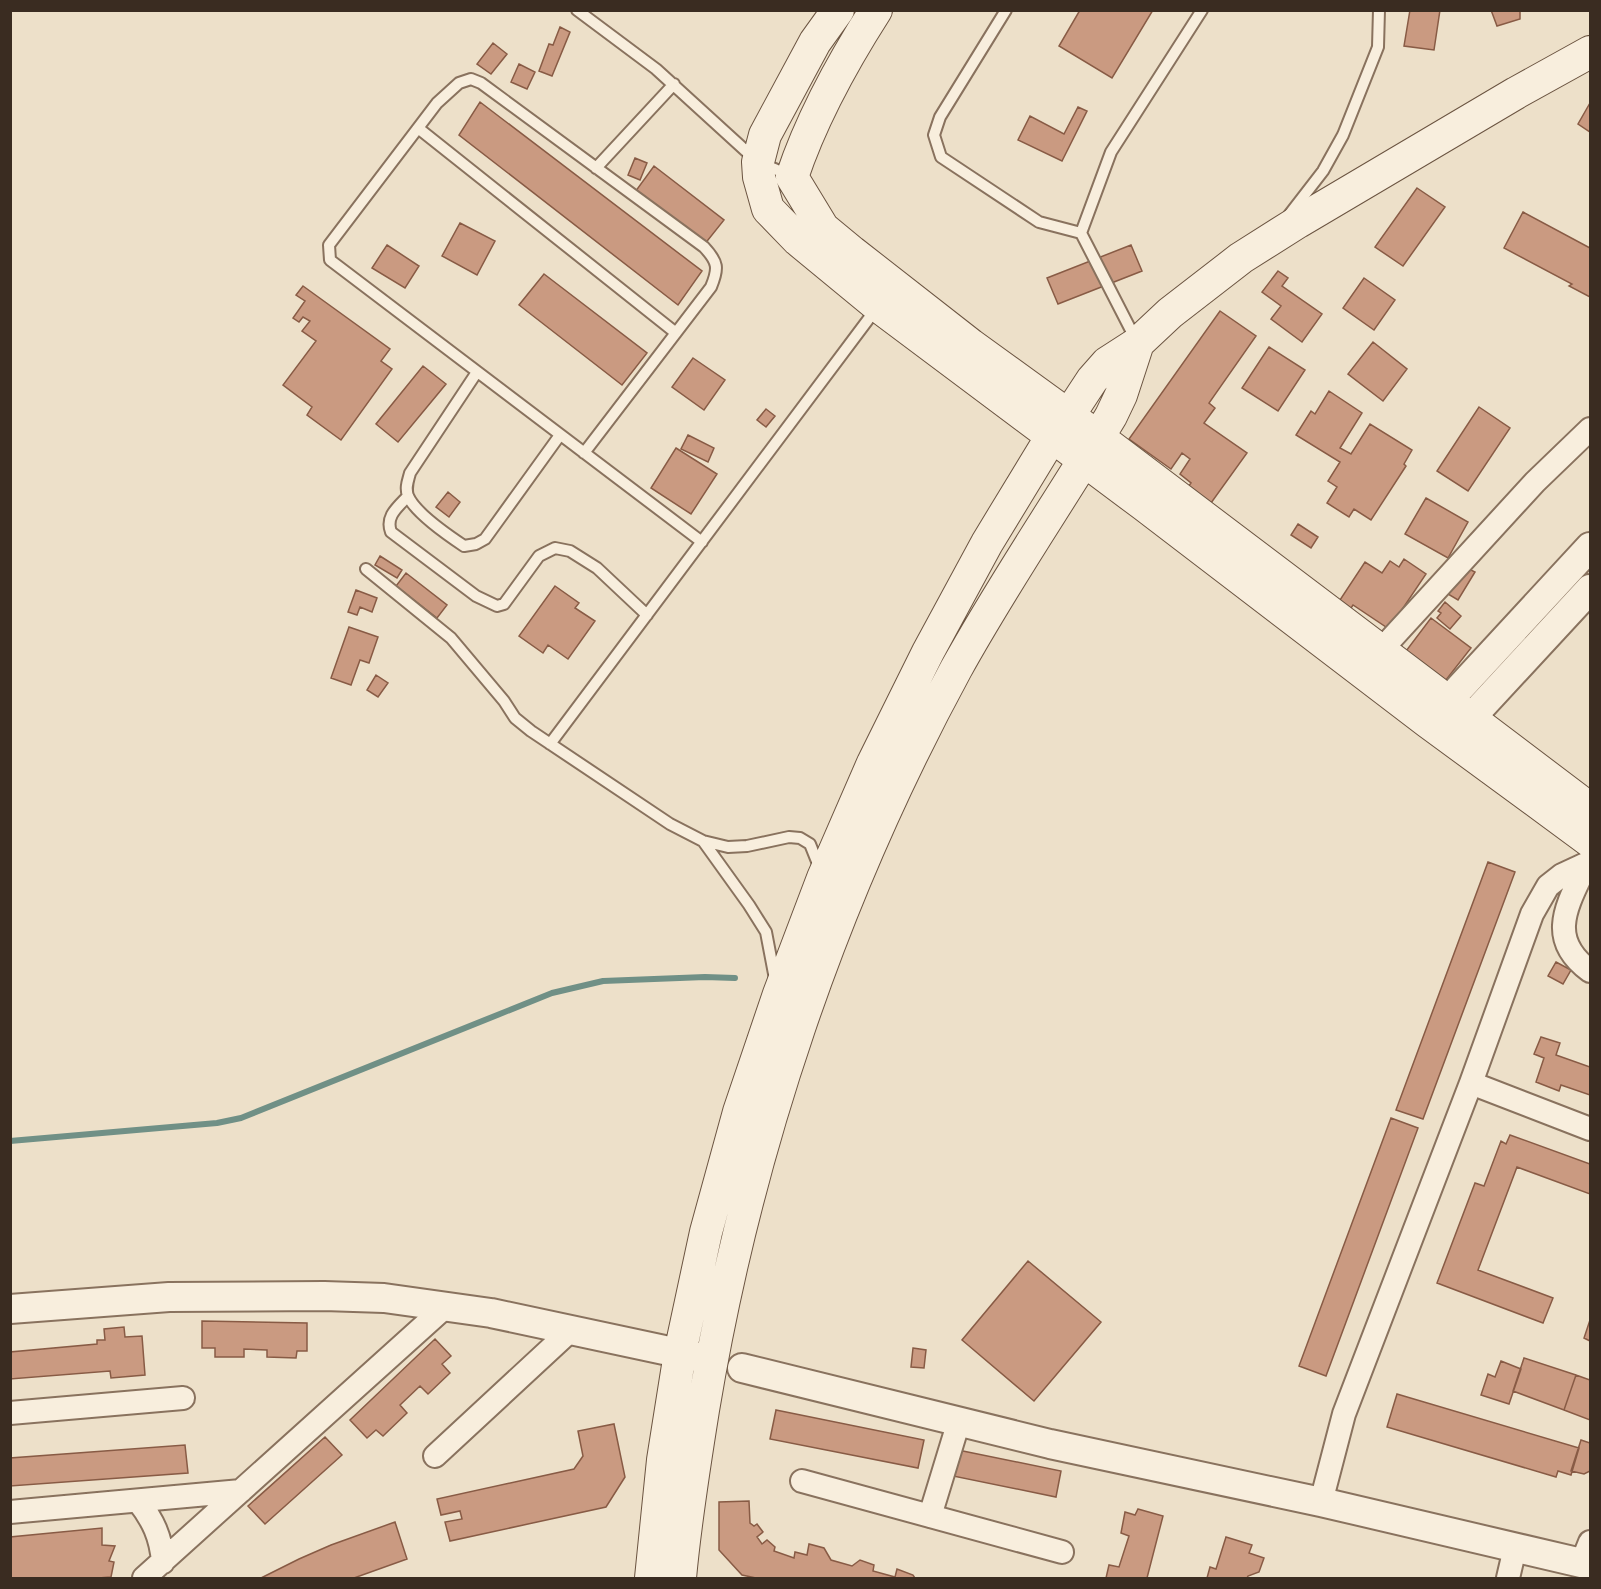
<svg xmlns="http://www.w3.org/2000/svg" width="1601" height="1589" font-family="'Libre Baskerville',serif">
<rect width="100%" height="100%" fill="#ede0c9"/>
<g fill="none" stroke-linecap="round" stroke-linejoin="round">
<path stroke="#709086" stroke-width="6" d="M 10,1141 L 217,1123 L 241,1118 L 552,993 L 603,981 L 705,977 L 735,978"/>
</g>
<path fill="#ca9a81" stroke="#885b45" stroke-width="1.5" d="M 1080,10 L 1153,10 L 1112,78 L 1059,46 Z
M 1410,10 L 1440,10 L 1434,50 L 1404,46 Z
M 1491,10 L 1520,10 L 1520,19 L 1497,26 Z
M 560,27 L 570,32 L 552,76 L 539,71 L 549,44 L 553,45 Z
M 493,43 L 507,54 L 491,74 L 477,64 Z
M 519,64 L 535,72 L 527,89 L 511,82 Z
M 480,102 L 702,271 L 678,305 L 459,135 Z
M 1590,103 L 1590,132 L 1578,124 Z
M 1078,107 L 1087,111 L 1062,161 L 1018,140 L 1030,116 L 1064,134 Z
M 635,158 L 647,163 L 640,180 L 628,175 Z
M 654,166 L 724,220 L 704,245 L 635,192 Z
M 1417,188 L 1445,207 L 1403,266 L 1375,247 Z
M 1523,212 L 1590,248 L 1590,297 L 1569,286 L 1572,284 L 1504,248 Z
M 460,223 L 495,241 L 477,275 L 442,256 Z
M 387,245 L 419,266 L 405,288 L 372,268 Z
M 1131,245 L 1142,271 L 1058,304 L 1047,278 Z
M 1278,271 L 1288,278 L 1282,286 L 1322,314 L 1302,342 L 1271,319 L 1281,306 L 1262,292 Z
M 544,274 L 647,353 L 622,385 L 519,305 Z
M 1364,278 L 1395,300 L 1374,330 L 1343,308 Z
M 303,286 L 390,349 L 381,361 L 392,369 L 341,440 L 307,415 L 312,407 L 283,385 L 316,341 L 302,331 L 310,321 L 303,317 L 299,322 L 293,318 L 305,301 L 296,295 Z
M 1220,311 L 1256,336 L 1209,403 L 1215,408 L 1204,423 L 1247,453 L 1211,503 L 1188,487 L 1191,483 L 1180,474 L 1190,459 L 1182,453 L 1171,469 L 1129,439 Z
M 1373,342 L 1407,369 L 1383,401 L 1348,374 Z
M 1269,347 L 1305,370 L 1278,411 L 1242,388 Z
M 693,358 L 725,380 L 704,410 L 672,387 Z
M 423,366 L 446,384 L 398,442 L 376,424 Z
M 1329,391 L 1362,413 L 1340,448 L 1351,454 L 1370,424 L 1412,450 L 1404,464 L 1406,466 L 1371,520 L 1354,509 L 1349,517 L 1327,503 L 1337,487 L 1328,481 L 1340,462 L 1296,435 L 1311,411 L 1315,414 Z
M 1479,407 L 1510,428 L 1468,491 L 1437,471 Z
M 766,409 L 775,416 L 766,427 L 757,420 Z
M 688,435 L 714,448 L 708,462 L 681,449 Z
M 676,448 L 717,474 L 691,514 L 651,488 Z
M 448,492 L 460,502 L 449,517 L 436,507 Z
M 1426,498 L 1468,522 L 1448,558 L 1405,534 Z
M 1298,524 L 1318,537 L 1311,548 L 1291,535 Z
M 380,556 L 402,570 L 397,578 L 375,565 Z
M 1404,559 L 1426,574 L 1389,629 L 1353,605 L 1345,617 L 1334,609 L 1365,562 L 1382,573 L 1390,561 L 1399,567 Z
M 1465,567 L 1475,572 L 1458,600 L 1448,594 Z
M 406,573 L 447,605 L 437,618 L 396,586 Z
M 555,586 L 579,603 L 575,608 L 595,621 L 568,659 L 548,645 L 543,653 L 519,636 Z
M 356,590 L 377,598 L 372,612 L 360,607 L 357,615 L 348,612 Z
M 1445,602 L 1461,616 L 1450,629 L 1437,618 L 1441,613 L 1438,611 Z
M 1431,618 L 1471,648 L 1442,685 L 1403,655 Z
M 349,627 L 378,637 L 369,663 L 360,660 L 351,685 L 331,678 Z
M 376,675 L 388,683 L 378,697 L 367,690 Z
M 1488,862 L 1515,872 L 1423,1119 L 1396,1110 Z
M 1556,962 L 1571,970 L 1563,984 L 1548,976 Z
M 1541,1037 L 1560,1043 L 1556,1055 L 1590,1067 L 1590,1095 L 1561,1085 L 1559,1091 L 1536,1082 L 1544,1058 L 1534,1054 Z
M 1391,1118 L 1418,1128 L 1326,1376 L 1299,1366 Z
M 1510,1135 L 1590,1164 L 1590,1194 L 1517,1167 L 1478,1270 L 1553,1298 L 1543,1323 L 1437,1283 L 1475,1183 L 1484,1186 L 1501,1141 L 1506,1144 Z
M 1028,1261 L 1101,1322 L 1034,1401 L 962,1340 Z
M 1590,1320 L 1590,1341 L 1584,1338 Z
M 202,1321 L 307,1323 L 307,1351 L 297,1351 L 296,1358 L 267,1357 L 267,1350 L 244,1349 L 244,1357 L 215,1357 L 215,1348 L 202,1348 Z
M 124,1327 L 125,1337 L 142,1336 L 145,1375 L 111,1378 L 110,1371 L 10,1379 L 10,1352 L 97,1344 L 97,1340 L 105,1340 L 104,1329 Z
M 435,1339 L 451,1356 L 442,1364 L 450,1373 L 428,1394 L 420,1386 L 400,1405 L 407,1413 L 383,1436 L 376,1430 L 367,1438 L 350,1420 Z
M 913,1348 L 926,1350 L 924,1368 L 911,1367 Z
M 1524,1358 L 1576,1375 L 1564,1410 L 1513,1391 Z
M 1501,1361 L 1521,1369 L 1509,1404 L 1481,1395 L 1488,1374 L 1495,1377 Z
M 1576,1375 L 1590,1380 L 1590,1420 L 1564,1410 Z
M 1397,1394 L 1579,1448 L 1571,1475 L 1558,1471 L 1556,1477 L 1387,1427 Z
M 776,1410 L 924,1440 L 918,1468 L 770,1439 Z
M 614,1424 L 625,1477 L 606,1507 L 450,1541 L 445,1522 L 462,1519 L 460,1511 L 441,1515 L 437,1499 L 574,1469 L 583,1456 L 578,1431 Z
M 325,1437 L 342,1455 L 265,1524 L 248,1506 Z
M 1581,1440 L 1590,1443 L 1590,1471 L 1584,1474 L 1571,1471 Z
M 185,1445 L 188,1473 L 10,1486 L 10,1458 Z
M 958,1450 L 1061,1471 L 1056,1497 L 953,1476 Z
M 749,1501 L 750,1523 L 754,1526 L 757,1524 L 763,1532 L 757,1537 L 762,1544 L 767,1540 L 775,1547 L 774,1551 L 794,1558 L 795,1552 L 807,1555 L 809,1544 L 824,1548 L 831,1560 L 852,1566 L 860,1560 L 874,1565 L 873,1571 L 895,1577 L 897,1569 L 913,1575 L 915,1578 L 756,1578 L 742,1575 L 719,1550 L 719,1502 Z
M 1138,1509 L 1163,1516 L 1147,1578 L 1106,1578 L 1109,1565 L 1119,1567 L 1129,1536 L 1121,1533 L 1125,1512 L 1135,1515 Z
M 395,1522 L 407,1559 L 354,1578 L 261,1578 L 299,1559 L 331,1545 Z
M 102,1528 L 102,1545 L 115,1546 L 109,1561 L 114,1562 L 111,1577 L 98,1578 L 10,1578 L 10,1537 Z
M 1226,1537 L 1252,1545 L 1249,1553 L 1264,1558 L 1259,1572 L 1248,1576 L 1247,1578 L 1207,1578 L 1210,1567 L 1216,1569 Z"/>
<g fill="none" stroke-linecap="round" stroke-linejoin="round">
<g stroke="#89725e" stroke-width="14">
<path id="service" d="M 577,10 L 656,69 L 758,162 L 789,175
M 1006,10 L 940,117 L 934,135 L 941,157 L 1039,222 L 1081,233
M 418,128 L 676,333
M 596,168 L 674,84
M 1289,215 L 1323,171 L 1343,135 L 1378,47 L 1379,10
M 1136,340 L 1081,233 L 1111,152 L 1202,10
M 477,372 L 410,473 C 408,481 405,487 408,496 C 415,513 449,536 464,546 L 476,544 L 485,539 L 560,435
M 584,453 L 711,287 C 719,268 718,262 704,247 L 481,83 L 471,79 L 459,83 L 437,103 L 329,245 L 330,260 L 702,542
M 408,496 C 398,507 385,516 391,532 L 476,596 L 497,606 L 504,604 L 539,556 L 555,548 L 570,551 L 597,568 L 647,615
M 366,569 L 451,638 L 504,701 L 515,718 L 531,731 L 670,824 L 703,841 L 728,847 L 747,846 L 789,837 L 800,838 L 810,844 L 820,869
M 550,744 L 876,309
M 703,841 L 749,905 L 766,932 L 775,979"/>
</g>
<g stroke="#89725e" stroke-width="26">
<path id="minor" d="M 1381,650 L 1535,482 L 1590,429
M 1587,863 C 1568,904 1545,938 1590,971
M 1471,1083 L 1590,1129
M 10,1413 L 183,1398
M 435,1456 L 571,1330
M 802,1481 L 1062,1552
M 138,1501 C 153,1520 161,1537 163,1562
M 1321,1502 L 1344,1414 L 1471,1083 L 1532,914 L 1548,886 L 1562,875 L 1590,862
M 10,1512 L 241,1491
M 930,1516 L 959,1421
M 1582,1562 L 1590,1542
M 144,1578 L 445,1307
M 1508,1578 L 1515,1548"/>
</g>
<g stroke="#89725e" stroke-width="32">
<path id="tertiary" d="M 1433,717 L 1590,547
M 1455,735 L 1590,589
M 10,1309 L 169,1297 L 324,1296 L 384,1298 L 491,1313 L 711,1360
M 742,1368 L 1050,1444 L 1321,1502 L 1590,1565"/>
</g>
<g stroke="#6b5441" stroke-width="34">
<path id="secondary" d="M 838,10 L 815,42 L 765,135 L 758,162 L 759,177 L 768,209 L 798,240 L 878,306 L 1144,505 L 1428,722 L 1590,841
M 876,10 C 842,63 812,117 792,177 L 823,228 L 852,252 L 971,345 L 1098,437 L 1590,809
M 651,1578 L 663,1460 L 680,1353 L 706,1232 L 739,1112 L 779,994 L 823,878 L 873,763 L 928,652 L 987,543 L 1052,436 L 1069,415 L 1092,380 L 1107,363 L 1138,343 L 1170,313 L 1241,258 L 1298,222 L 1516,93 L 1590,52
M 680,1578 C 685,1522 694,1466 703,1410 C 746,1152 831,899 956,669 C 1004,582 1060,501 1111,416 L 1121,395 L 1138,343"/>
</g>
<use href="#service" stroke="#f8eedd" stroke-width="10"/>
<use href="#minor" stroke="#f8eedd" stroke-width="22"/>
<use href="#tertiary" stroke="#f8eedd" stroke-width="28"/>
<use href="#secondary" stroke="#f8eedd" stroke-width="32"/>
</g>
<rect width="1601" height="1589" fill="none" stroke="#3a2c21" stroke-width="24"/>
</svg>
